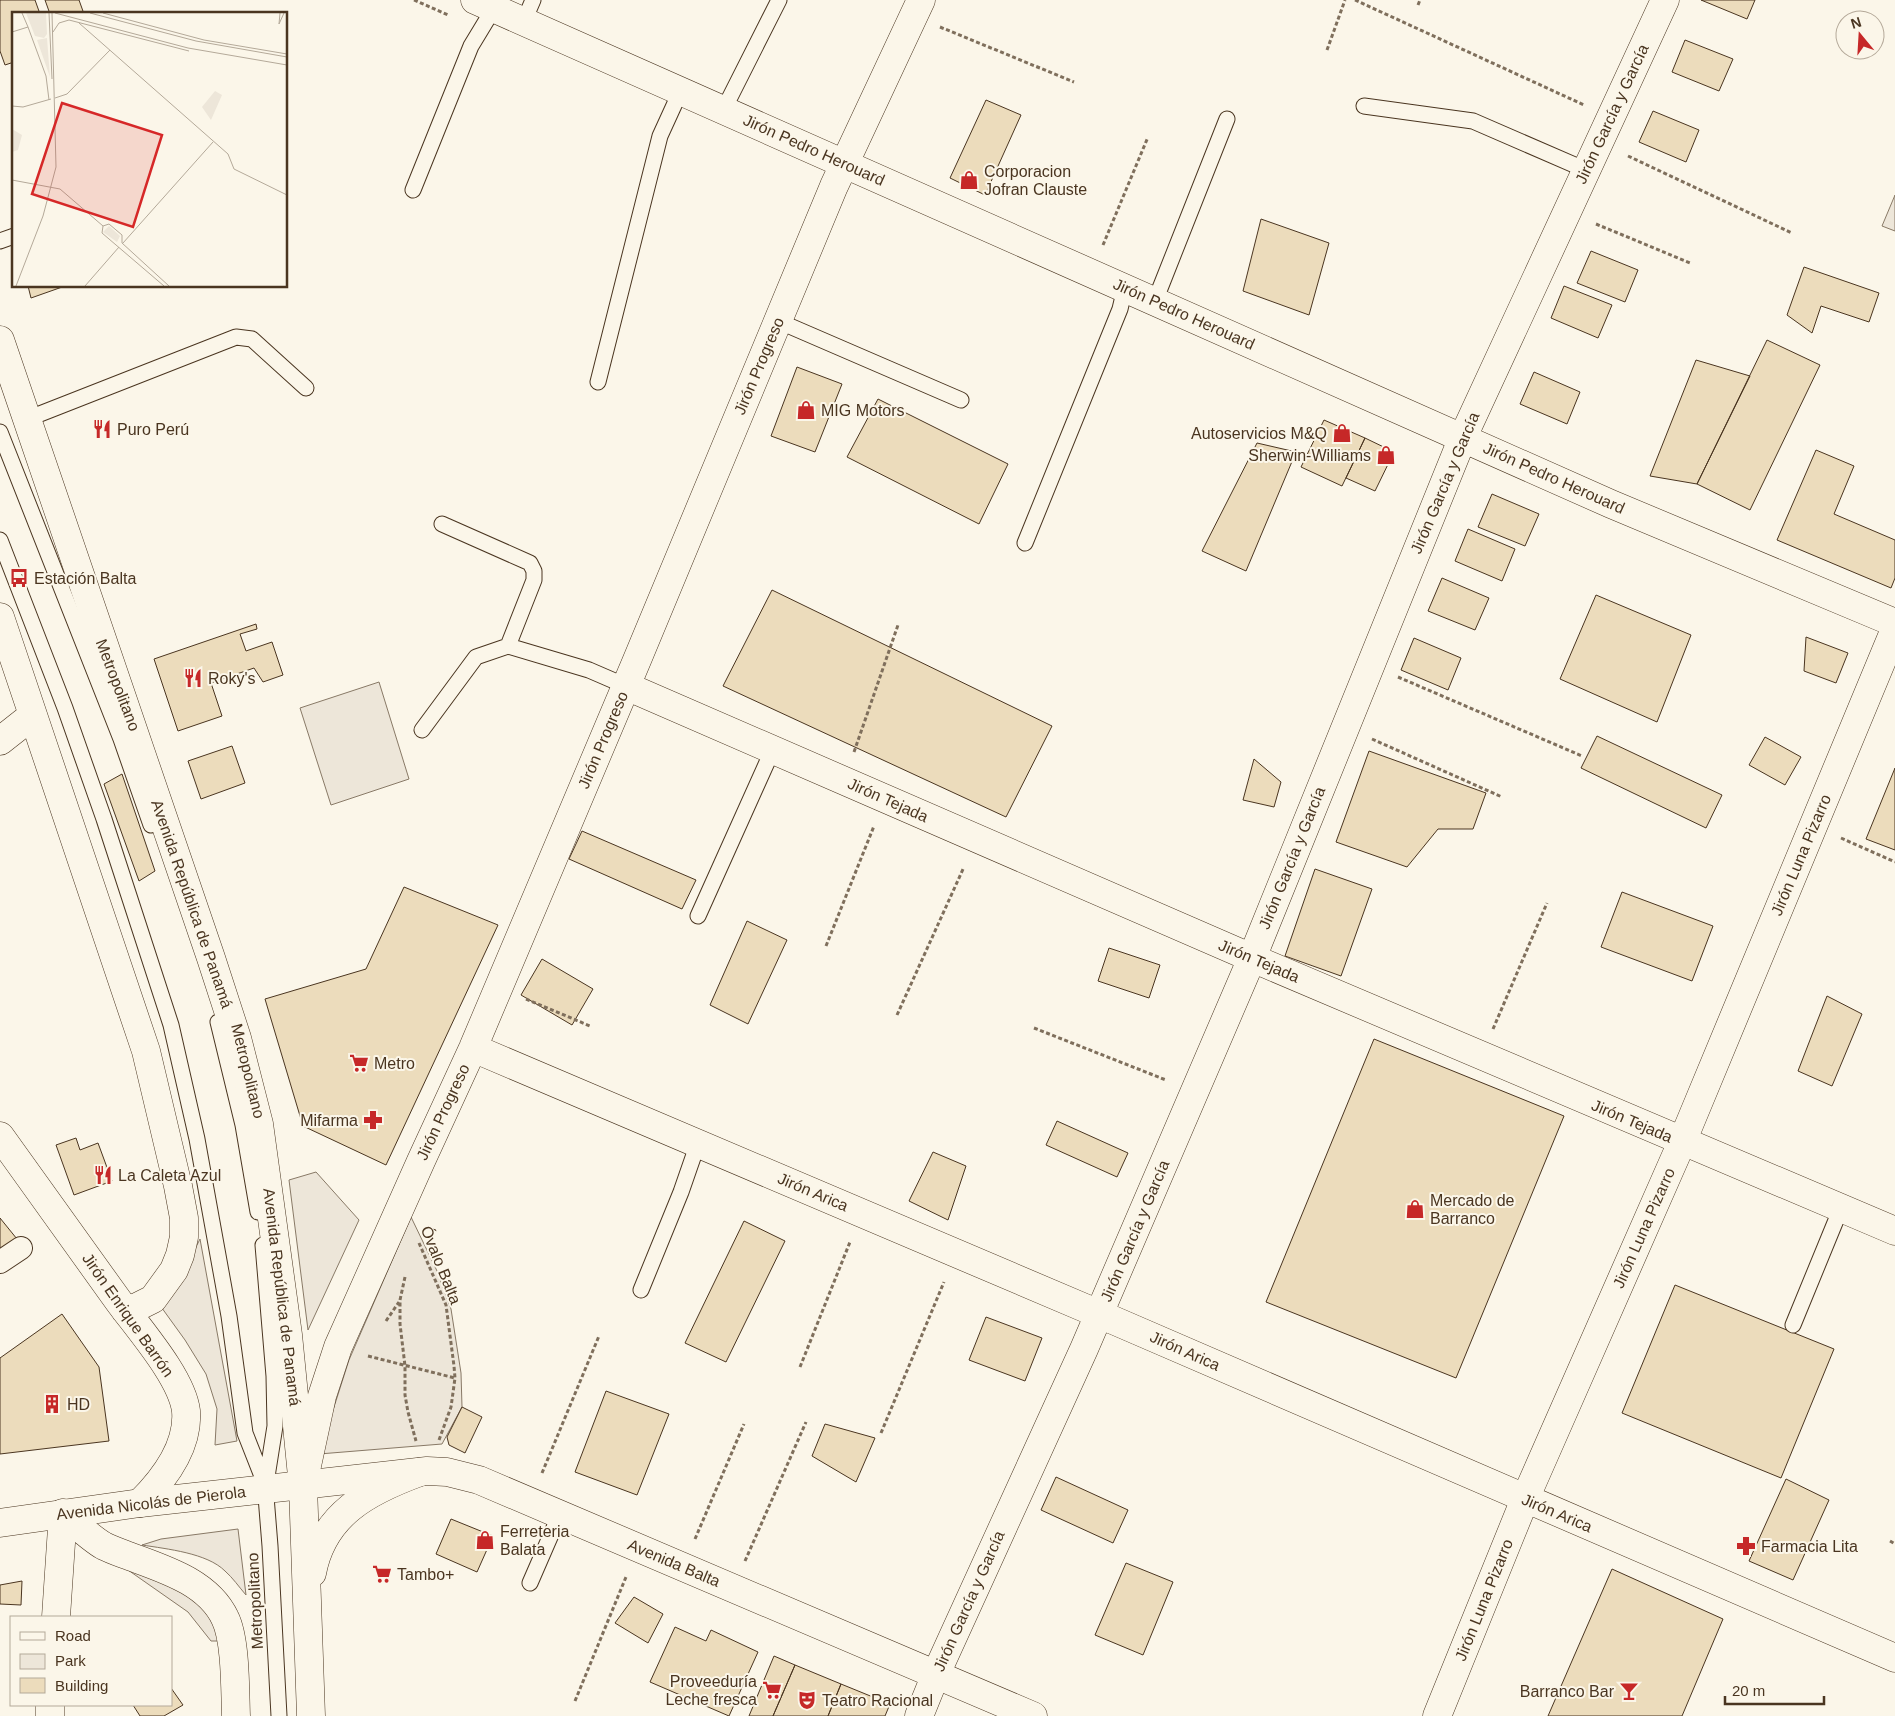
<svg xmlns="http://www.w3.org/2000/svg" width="1895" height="1716" font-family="Helvetica,sans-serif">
<rect width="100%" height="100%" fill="#fbf6e9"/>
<path fill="#ede6d9" stroke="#887966" d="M 1895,195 L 1895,231 L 1882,226 Z
M 379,682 L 409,779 L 331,805 L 300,708 Z
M 316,1172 L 359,1220 L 308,1330 L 289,1180 Z
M 411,1217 L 437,1271 L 451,1309 L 461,1373 L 462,1407 L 442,1444 L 319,1454 L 349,1360 Z
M 200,1239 L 237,1441 L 215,1445 L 217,1409 L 206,1374 L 185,1340 L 159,1304 L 185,1269 Z
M 238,1529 L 246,1595 C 239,1587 233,1578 225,1571 C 207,1553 167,1549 142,1545 L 161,1539 Z
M 126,1565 L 206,1604 L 219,1639 L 217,1641 L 211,1641 L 188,1612 L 128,1570 Z"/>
<path fill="#ecdcbc" stroke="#4a3520" d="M 0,0 L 35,0 L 40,14 L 14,14 L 14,62 L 5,65 L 0,51 Z
M 45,0 L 79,0 L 84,14 L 50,14 Z
M 1701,0 L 1755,0 L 1747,19 Z
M 1685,40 L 1733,59 L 1719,91 L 1672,72 Z
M 986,100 L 1021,115 L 985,195 L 950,178 Z
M 1653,111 L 1699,130 L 1686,162 L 1639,142 Z
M 1261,219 L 1329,243 L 1309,315 L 1243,291 Z
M 1591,251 L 1638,270 L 1625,302 L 1577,283 Z
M 1804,267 L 1879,293 L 1869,322 L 1821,306 L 1812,333 L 1787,315 Z
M 28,286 L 65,286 L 31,298 Z
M 1564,286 L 1612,305 L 1598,338 L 1551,318 Z
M 1767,340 L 1820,365 L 1750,510 L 1697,484 Z
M 1696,360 L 1750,376 L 1697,484 L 1650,476 Z
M 797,367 L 842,384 L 815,452 L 771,436 Z
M 1534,372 L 1580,392 L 1567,424 L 1520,404 Z
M 878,399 L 1008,464 L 979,524 L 847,457 Z
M 1324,420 L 1365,438 L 1342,486 L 1301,467 Z
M 1365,438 L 1394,452 L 1375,491 L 1346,478 Z
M 1257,443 L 1296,452 L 1246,571 L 1202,551 Z
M 1816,450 L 1854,466 L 1834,514 L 1895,540 L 1895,578 L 1891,588 L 1777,540 Z
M 1492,494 L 1539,514 L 1525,546 L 1478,527 Z
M 1468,529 L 1515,549 L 1502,581 L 1455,561 Z
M 1442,578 L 1489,598 L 1475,630 L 1428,611 Z
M 772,590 L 1052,726 L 1006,817 L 723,686 Z
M 1596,595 L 1691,635 L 1657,722 L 1560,679 Z
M 256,624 L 257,629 L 240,634 L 246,651 L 272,642 L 283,675 L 263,682 L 254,668 L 211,683 L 222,716 L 178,731 L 154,659 Z
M 1806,637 L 1848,653 L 1836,683 L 1804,671 Z
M 1414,638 L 1461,658 L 1448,690 L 1401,670 Z
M 1597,736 L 1722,795 L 1706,828 L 1581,768 Z
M 1765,737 L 1801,757 L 1785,785 L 1749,765 Z
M 232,746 L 245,783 L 201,799 L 188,761 Z
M 1369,751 L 1486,793 L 1473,829 L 1438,829 L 1407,867 L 1336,842 Z
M 1254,759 L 1281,782 L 1274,807 L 1243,800 Z
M 1895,768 L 1895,850 L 1866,839 Z
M 122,774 L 155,871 L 139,881 L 104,784 Z
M 582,831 L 696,880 L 682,909 L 569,859 Z
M 1315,869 L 1372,889 L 1341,976 L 1285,956 Z
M 404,887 L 498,925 L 386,1165 L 303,1126 L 265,999 L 366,969 Z
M 1622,892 L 1713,926 L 1692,981 L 1601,947 Z
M 747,921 L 787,940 L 748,1024 L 710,1005 Z
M 1109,948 L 1160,965 L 1149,998 L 1098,981 Z
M 542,959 L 593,989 L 572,1025 L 521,995 Z
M 1827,996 L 1862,1014 L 1832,1086 L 1798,1071 Z
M 1374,1039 L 1564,1116 L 1456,1378 L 1266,1302 Z
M 1057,1121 L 1128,1153 L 1117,1177 L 1046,1145 Z
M 76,1138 L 80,1150 L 98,1143 L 112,1181 L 74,1195 L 56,1145 Z
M 933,1152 L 966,1166 L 948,1220 L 909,1201 Z
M 0,1218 L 17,1239 L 0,1252 Z
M 744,1221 L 785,1241 L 726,1362 L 685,1343 Z
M 1675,1285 L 1834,1349 L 1781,1478 L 1622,1413 Z
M 62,1314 L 99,1367 L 109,1441 L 0,1454 L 0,1358 Z
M 986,1317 L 1042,1338 L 1025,1381 L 969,1360 Z
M 606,1391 L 669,1414 L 637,1495 L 575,1472 Z
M 462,1407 L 482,1417 L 465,1453 L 449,1445 L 447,1437 Z
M 825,1424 L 875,1438 L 856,1482 L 812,1456 Z
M 1056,1477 L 1128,1510 L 1113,1543 L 1041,1510 Z
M 1786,1479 L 1829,1500 L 1793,1580 L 1749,1561 Z
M 451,1519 L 493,1536 L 477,1572 L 436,1554 Z
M 1126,1563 L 1173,1582 L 1143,1655 L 1095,1635 Z
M 1612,1569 L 1723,1619 L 1682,1716 L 1548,1716 Z
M 22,1581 L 21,1605 L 0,1604 L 0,1585 Z
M 634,1597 L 663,1614 L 648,1643 L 615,1623 Z
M 675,1627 L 706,1641 L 711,1630 L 758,1652 L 729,1716 L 650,1682 Z
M 774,1656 L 795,1665 L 773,1716 L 749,1716 Z
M 795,1665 L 841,1684 L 828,1716 L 773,1716 Z
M 841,1684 L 890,1704 L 885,1716 L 828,1716 Z
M 171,1688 L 183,1705 L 164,1716 L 140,1716 L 133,1705 L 171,1705 Z"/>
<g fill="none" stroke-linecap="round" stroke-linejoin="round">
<g stroke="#4a3520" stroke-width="17">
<path id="service" d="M 524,21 L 533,0
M 1364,106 L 1473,121 L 1586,170
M 724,109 L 779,0
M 413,190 L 471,46 L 494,8
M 0,241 L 14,236
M 1155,301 L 1227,119
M 778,321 L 961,400
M 598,382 L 660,136 L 681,90
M 27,419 L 236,337 L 252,339 L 306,388
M 0,432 L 121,739 L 151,825
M 442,524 L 530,563 L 534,571 L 534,580 L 508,646
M 0,540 L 65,708 L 104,819 L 171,1025 L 197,1139 L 229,1316 L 245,1433 L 265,1484 L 270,1546 L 279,1716
M 1025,543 L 1120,309 L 1125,288
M 422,730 L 476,657 L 508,646 L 589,670 L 626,686
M 698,916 L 773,749
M 218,1022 L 243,1125 L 258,1212
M 263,1245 L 274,1376 L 275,1426 L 266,1483
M 641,1290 L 681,1192 L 698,1143
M 1793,1325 L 1841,1208
M 530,1583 L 560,1514"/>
</g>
<g stroke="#4a3520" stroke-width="24">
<path id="pedestrian" d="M 0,1262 L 21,1248"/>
</g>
<g stroke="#4a3520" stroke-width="29">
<path id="minor" d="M 475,0 L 1611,504 L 1895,623
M 0,617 L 146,1051 L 178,1186 L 184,1218 L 184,1237 L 180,1255 L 174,1270 L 153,1299 L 137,1307 L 125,1310
M 626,686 L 1252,958 L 1895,1231
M 0,741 L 33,715
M 473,1048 L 1099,1314 L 1895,1658
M 0,1136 C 39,1190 78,1244 117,1299 C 137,1327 182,1377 186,1411 C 189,1447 164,1479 140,1503
M 305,1475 L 322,1396 L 338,1347 L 421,1161 L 473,1048 L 637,660 L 834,186 L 921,0
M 63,1513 C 76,1524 90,1538 104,1546 C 112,1550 121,1553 129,1556 C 164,1569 208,1582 225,1618 C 236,1640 235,1691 236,1716
M 56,1617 L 63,1513
M 50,1716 L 50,1705
M 919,1716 L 936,1674 L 1084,1349 L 1252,958 L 1463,437 L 1665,0
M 1437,1716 L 1525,1499 L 1682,1142 L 1895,629"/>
</g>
<g stroke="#4a3520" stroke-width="29">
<path id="secondary" d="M 0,1523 L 140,1503 L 427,1471 L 447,1472 L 479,1480 L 1033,1716"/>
</g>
<g stroke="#4a3520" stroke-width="29">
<path id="primary" d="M 0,340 L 211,958 L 237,1038 L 259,1124 L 288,1335 L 303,1486 L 311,1716
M 312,1573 C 323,1514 368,1491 420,1472"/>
</g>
<path stroke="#7f6f5c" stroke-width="3" stroke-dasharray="4 2.5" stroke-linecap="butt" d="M 414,0 L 448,15
M 1355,0 L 1584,105
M 1418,5 L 1420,0
M 940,27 L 1074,82
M 1327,50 L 1345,0
M 1628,156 L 1792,233
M 1596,224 L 1690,263
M 1103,245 L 1148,137
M 1398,677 L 1582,756
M 1372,739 L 1502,797
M 854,752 L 898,625
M 1841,838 L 1895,862
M 826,946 L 874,826
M 526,999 L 590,1026
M 897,1015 L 964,867
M 1034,1028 L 1166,1080
M 1493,1029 L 1547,903
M 419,1243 L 446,1305 L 454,1366 L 455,1378 L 451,1407 L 439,1440
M 405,1277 L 400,1300 L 400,1324 L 405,1366 L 405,1395 L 408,1412 L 416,1441
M 386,1321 L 399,1302
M 368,1356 L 455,1378
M 800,1367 L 850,1242
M 881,1433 L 944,1282
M 542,1473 L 599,1336
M 695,1539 L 744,1424
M 1890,1541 L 1895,1544
M 745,1561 L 806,1422
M 575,1701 L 626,1577"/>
<use href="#service" stroke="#fbf6e9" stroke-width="15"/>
<use href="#pedestrian" stroke="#fbf6e9" stroke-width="22"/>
<use href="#minor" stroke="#fbf6e9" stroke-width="28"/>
<use href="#secondary" stroke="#fbf6e9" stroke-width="28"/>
<use href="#primary" stroke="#fbf6e9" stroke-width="28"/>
</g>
<defs>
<g id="shop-bare" transform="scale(1.5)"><path d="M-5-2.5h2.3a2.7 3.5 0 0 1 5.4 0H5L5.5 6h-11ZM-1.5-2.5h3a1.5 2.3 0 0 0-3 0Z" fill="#c62828" stroke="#fbf6e9" stroke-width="2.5" paint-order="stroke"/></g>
<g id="restaurant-bare" transform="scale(1.5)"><path d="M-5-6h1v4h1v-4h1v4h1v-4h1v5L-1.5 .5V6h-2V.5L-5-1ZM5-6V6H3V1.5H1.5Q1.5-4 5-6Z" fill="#c62828" stroke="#fbf6e9" stroke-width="2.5" paint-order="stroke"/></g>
<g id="bus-bare" transform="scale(1.5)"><path d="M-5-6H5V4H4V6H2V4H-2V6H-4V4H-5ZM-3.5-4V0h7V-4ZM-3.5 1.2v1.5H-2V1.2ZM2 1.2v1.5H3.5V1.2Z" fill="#c62828" stroke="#fbf6e9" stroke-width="2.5" paint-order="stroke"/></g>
<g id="supermarket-bare" transform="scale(1.5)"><path d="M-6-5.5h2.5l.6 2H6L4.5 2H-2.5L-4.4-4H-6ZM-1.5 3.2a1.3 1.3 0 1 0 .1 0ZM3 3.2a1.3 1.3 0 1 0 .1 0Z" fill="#c62828" stroke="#fbf6e9" stroke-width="2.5" paint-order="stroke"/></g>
<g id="pharmacy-bare" transform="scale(1.5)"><path d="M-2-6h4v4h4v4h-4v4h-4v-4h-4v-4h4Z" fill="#c62828" stroke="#fbf6e9" stroke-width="2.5" paint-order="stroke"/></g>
<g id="building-bare" transform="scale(1.5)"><path d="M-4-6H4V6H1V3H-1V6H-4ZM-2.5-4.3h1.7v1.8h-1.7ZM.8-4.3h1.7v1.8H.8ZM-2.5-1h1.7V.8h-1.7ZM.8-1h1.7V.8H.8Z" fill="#c62828" stroke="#fbf6e9" stroke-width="2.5" paint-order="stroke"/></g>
<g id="bar-bare" transform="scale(1.5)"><path d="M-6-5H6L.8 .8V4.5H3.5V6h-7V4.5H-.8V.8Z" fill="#c62828" stroke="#fbf6e9" stroke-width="2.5" paint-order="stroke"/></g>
<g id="theatre-bare" transform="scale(1.5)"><path d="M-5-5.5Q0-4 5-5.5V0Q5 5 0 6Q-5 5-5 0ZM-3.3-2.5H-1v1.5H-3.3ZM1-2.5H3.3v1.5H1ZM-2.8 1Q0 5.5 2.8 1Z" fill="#c62828" stroke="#fbf6e9" stroke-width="2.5" paint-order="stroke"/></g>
</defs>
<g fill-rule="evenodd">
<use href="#shop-bare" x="969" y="180"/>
<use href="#shop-bare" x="806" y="410"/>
<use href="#restaurant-bare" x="102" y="429"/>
<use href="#shop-bare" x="1342" y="433"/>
<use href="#shop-bare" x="1386" y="455"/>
<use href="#bus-bare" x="19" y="578"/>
<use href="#restaurant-bare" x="193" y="678"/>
<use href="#supermarket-bare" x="359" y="1063"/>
<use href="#pharmacy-bare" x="373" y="1120"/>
<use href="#restaurant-bare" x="103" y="1175"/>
<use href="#shop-bare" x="1415" y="1209"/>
<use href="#building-bare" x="52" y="1404"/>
<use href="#shop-bare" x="485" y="1540"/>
<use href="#pharmacy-bare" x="1746" y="1546"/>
<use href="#supermarket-bare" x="382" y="1574"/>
<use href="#supermarket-bare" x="772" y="1690"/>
<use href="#bar-bare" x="1629" y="1691"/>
<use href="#theatre-bare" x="807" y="1700"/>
</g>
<g text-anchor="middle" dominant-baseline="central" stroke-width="4" stroke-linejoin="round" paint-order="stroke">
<g font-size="16" fill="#4a3520" stroke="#fbf6e9">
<text transform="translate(1612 114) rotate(-65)">Jirón García y García</text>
<text transform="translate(814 150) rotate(24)">Jirón Pedro Herouard</text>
<text transform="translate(1184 314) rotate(24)">Jirón Pedro Herouard</text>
<text transform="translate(759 366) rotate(-67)">Jirón Progreso</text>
<text transform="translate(1554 478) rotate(24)">Jirón Pedro Herouard</text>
<text transform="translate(1445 483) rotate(-67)">Jirón García y García</text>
<text transform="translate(118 685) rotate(69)">Metropolitano</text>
<text transform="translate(603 740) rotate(-67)">Jirón Progreso</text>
<text transform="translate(888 800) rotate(24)">Jirón Tejada</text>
<text transform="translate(1801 855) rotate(-67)">Jirón Luna Pizarro</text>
<text transform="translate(1292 858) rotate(-68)">Jirón García y García</text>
<text transform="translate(192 904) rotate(71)">Avenida República de Panamá</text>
<text transform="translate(1259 961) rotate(23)">Jirón Tejada</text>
<text transform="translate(248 1071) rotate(76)">Metropolitano</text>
<text transform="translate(443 1112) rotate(-65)">Jirón Progreso</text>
<text transform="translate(1632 1121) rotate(23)">Jirón Tejada</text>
<text transform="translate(813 1192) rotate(23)">Jirón Arica</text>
<text transform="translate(1644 1228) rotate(-66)">Jirón Luna Pizarro</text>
<text transform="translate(1135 1231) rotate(-67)">Jirón García y García</text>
<text transform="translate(441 1265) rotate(68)">Óvalo Balta</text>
<text transform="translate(282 1297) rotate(83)">Avenida República de Panamá</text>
<text transform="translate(128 1315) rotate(55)">Jirón Enrique Barrón</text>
<text transform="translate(1185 1351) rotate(24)">Jirón Arica</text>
<text transform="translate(151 1503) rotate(-7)">Avenida Nicolás de Pierola</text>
<text transform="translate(1557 1513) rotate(23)">Jirón Arica</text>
<text transform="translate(674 1563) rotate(23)">Avenida Balta</text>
<text transform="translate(1484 1600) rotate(-68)">Jirón Luna Pizarro</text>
<text transform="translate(255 1601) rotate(-93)">Metropolitano</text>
<text transform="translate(969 1601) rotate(-66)">Jirón García y García</text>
</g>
<g font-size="16" fill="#4a3520" stroke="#fbf6e9" text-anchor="start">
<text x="984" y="171">Corporacion<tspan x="984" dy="18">Jofran Clauste</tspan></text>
<text x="821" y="410">MIG Motors</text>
<text x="117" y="429">Puro Perú</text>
<text x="1327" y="433" text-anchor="end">Autoservicios M&amp;Q</text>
<text x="1371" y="455" text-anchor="end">Sherwin-Williams</text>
<text x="34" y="578">Estación Balta</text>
<text x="208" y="678">Roky's</text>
<text x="374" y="1063">Metro</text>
<text x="358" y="1120" text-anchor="end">Mifarma</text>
<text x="118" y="1175">La Caleta Azul</text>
<text x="1430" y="1200">Mercado de<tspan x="1430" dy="18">Barranco</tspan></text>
<text x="67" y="1404">HD</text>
<text x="500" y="1531">Ferreteria<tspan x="500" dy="18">Balata</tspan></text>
<text x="1761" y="1546">Farmacia Lita</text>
<text x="397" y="1574">Tambo+</text>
<text x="757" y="1681" text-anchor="end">Proveeduría<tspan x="757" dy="18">Leche fresca</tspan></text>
<text x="1614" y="1691" text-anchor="end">Barranco Bar</text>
<text x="822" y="1700">Teatro Racional</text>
</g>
</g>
<g transform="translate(12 12)">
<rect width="275" height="275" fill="#fbf6e9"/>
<path d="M 14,1 L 34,1 L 35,22 L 32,26 L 23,24 ZM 35,26 L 38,65 L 25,28 ZM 203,79 L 210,83 L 199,108 L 190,95 ZM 0,117 L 10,123 L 6,138 L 0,140 ZM 97,214 L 108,224 L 105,230 L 91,220 Z" fill="#ede6d9"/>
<path fill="none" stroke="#b4a999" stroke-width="1" d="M 10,1 L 16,15M 37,1 L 40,67M 43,1 L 176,36 L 275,53M 78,1 L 184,29 L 275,45M 91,1 L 192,28 L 275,42M 268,1 L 267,12 L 272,1M 67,11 L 216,142 L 222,157 L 275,183M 16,15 L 34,64 L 37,88M 0,20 L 16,15M 41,20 L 47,11 L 57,8 L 177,39M 43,86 L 55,82 L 98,38M 0,94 L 11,95 L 39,87M 0,168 L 48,177 L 91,214M 91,214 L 97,212 L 110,223 L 110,231 L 157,274M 91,214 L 90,221 L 152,274M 111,231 L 201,130M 4,274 L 31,204 L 44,155 L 40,1M 73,274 L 107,235"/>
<path fill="#d62828" fill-opacity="0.15" stroke="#d62828" stroke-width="2.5" d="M 50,91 L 150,123 L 121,215 L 20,182 Z"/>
<rect width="275" height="275" fill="none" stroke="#4a3520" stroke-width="2.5"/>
</g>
<rect x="10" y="1616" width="162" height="90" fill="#fbf6e9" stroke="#b4a999"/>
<rect x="20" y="1632" width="25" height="8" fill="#fbf6e9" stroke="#b4a999"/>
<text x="55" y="1641" font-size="15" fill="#4a3520">Road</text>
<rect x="20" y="1654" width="25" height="15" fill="#ede6d9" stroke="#b4a999"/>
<text x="55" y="1666" font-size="15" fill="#4a3520">Park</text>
<rect x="20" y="1678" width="25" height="15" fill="#ecdcbc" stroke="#b4a999"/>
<text x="55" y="1691" font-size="15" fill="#4a3520">Building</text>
<g transform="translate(1860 35) rotate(342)"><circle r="24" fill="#fbf6e9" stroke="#b4a999"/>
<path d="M0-4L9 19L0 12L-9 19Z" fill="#c62828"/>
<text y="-8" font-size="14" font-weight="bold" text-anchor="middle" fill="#4a3520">N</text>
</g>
<path d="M1725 1696v8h99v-8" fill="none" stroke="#4a3520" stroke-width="2.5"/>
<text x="1732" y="1696" font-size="15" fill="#4a3520" stroke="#fbf6e9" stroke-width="4" paint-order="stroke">20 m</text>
</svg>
